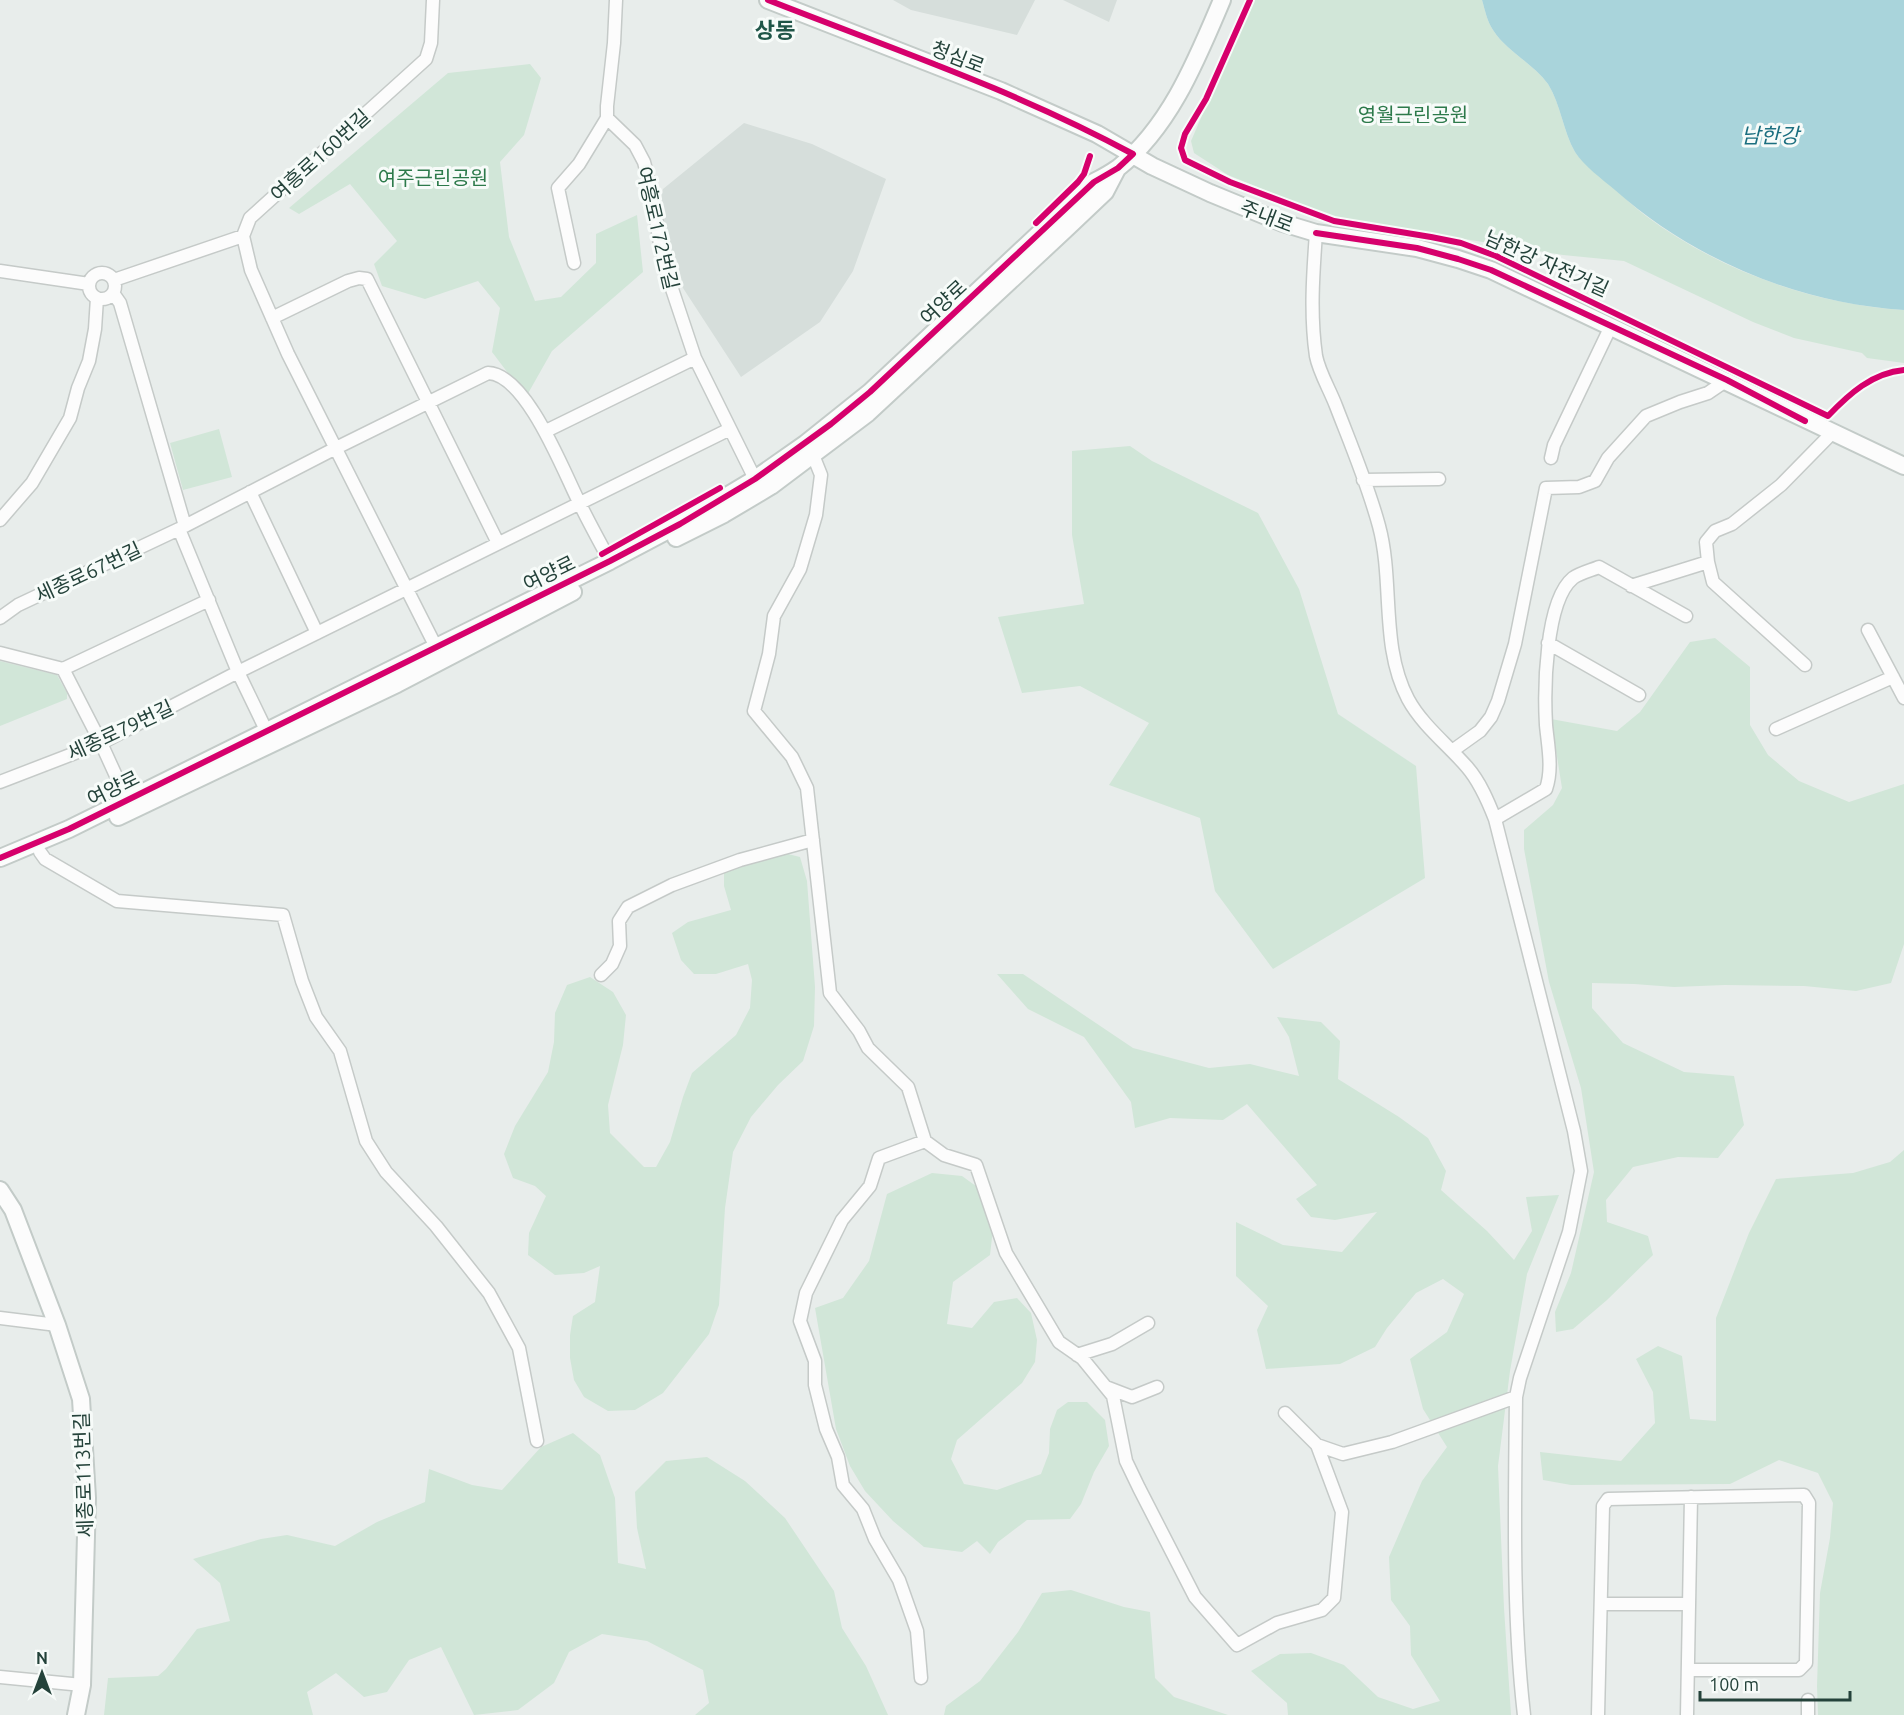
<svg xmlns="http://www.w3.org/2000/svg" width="1904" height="1715" font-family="Ubuntu,'Noto Sans KR',sans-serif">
<rect width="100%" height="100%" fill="#e8edeb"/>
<path fill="#d6dedb" d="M 893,0 L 1035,0 L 1017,35 L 911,10 Z
M 1063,0 L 1117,0 L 1109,22 Z
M 744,123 L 812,144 L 886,179 L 853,271 L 820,322 L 741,377 L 683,288 L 664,233 L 661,197 L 663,189 Z"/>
<path fill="#d1e6d8" d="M 1252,0 L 1482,0 C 1485,10 1487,21 1493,30 C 1507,52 1533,63 1548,84 C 1561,105 1563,131 1575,152 C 1582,163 1602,176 1612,186 C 1623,196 1634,207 1646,216 C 1720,271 1813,304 1904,310 L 1904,363 L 1867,358 L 1862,353 L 1794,338 L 1753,322 L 1624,261 L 1563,255 L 1335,218 L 1228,175 L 1194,153 L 1191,141 Z
M 530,64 L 541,78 L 524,135 L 500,162 L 509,237 L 535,301 L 561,297 L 596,263 L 596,234 L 637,215 L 643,272 L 552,351 L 526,397 L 492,352 L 500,308 L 478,281 L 425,299 L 382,286 L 374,264 L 397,241 L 350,184 L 299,214 L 289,208 L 448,73 Z
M 219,429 L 232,477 L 183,490 L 170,443 Z
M 1130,446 L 1152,461 L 1258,513 L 1299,589 L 1338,714 L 1416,766 L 1425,878 L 1273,969 L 1215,891 L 1200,818 L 1109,785 L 1149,723 L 1080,686 L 1022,693 L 998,617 L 1084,604 L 1072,535 L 1072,451 Z
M 1715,638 L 1750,667 L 1750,725 L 1768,755 L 1799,781 L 1849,802 L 1904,784 L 1904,944 L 1891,983 L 1856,991 L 1804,986 L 1725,985 L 1674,987 L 1634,984 L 1592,983 L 1592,1008 L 1623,1043 L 1684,1072 L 1734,1076 L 1744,1125 L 1718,1158 L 1678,1157 L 1633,1167 L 1606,1200 L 1607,1222 L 1648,1236 L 1653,1255 L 1607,1300 L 1573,1329 L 1556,1332 L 1555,1312 L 1571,1273 L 1594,1172 L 1581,1088 L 1549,982 L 1524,849 L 1524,830 L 1553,805 L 1562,788 L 1551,719 L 1617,731 L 1640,712 L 1690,642 Z
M 0,661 L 57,675 L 67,693 L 67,699 L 0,726 Z
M 784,853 L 800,857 L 807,881 L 815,987 L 814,1026 L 803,1061 L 778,1085 L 751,1117 L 733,1152 L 725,1208 L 719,1305 L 709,1334 L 663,1393 L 635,1410 L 608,1411 L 584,1397 L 574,1380 L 570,1358 L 570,1335 L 573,1316 L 595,1302 L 600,1266 L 584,1273 L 555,1275 L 528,1255 L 529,1233 L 546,1196 L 535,1186 L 513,1178 L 504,1154 L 515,1126 L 548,1072 L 554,1042 L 555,1013 L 567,985 L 590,977 L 613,992 L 626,1015 L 623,1045 L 608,1105 L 610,1133 L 644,1167 L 656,1167 L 670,1142 L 683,1097 L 692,1073 L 736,1035 L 750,1008 L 752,980 L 748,964 L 716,974 L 694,974 L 681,960 L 672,933 L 688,922 L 731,910 L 724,886 L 724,871 L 752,859 Z
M 997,974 L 1023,974 L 1133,1048 L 1209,1068 L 1250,1064 L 1299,1076 L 1289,1037 L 1277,1017 L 1321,1022 L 1340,1041 L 1338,1079 L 1399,1117 L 1428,1138 L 1446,1171 L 1441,1190 L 1487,1231 L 1514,1260 L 1532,1231 L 1526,1197 L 1559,1195 L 1527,1274 L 1510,1371 L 1498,1466 L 1504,1608 L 1511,1715 L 1288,1715 L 1287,1703 L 1251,1671 L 1280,1654 L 1311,1653 L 1344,1665 L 1378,1697 L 1413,1709 L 1440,1701 L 1411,1655 L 1410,1626 L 1391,1600 L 1389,1557 L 1422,1481 L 1447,1447 L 1423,1409 L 1410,1359 L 1447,1332 L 1464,1294 L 1443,1279 L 1416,1293 L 1387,1328 L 1375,1347 L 1340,1364 L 1266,1369 L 1257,1330 L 1268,1306 L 1236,1276 L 1236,1222 L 1283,1245 L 1342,1252 L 1377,1212 L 1335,1220 L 1311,1217 L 1296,1199 L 1317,1185 L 1247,1104 L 1223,1120 L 1170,1118 L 1135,1128 L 1131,1102 L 1084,1037 L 1028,1009 Z
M 1904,1150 L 1904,1715 L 1818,1715 L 1817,1686 L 1820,1593 L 1830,1538 L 1833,1503 L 1818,1473 L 1779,1460 L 1730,1484 L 1571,1485 L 1543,1480 L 1540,1452 L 1621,1461 L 1655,1423 L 1653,1392 L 1636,1359 L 1658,1346 L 1682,1356 L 1690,1419 L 1716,1421 L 1716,1318 L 1749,1233 L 1776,1179 L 1853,1173 L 1890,1162 Z
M 932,1173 L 962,1176 L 980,1189 L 993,1229 L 990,1255 L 953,1282 L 947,1324 L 972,1328 L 994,1302 L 1017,1298 L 1031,1313 L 1037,1340 L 1035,1362 L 1022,1383 L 957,1440 L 951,1459 L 964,1484 L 997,1490 L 1041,1474 L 1049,1453 L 1050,1429 L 1057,1410 L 1068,1402 L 1087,1402 L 1105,1420 L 1109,1446 L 1094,1472 L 1081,1504 L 1070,1519 L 1027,1520 L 998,1542 L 990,1554 L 977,1541 L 962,1552 L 924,1547 L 893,1521 L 865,1491 L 850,1466 L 836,1429 L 815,1308 L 843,1298 L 869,1261 L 887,1194 Z
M 573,1433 L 600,1455 L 615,1498 L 618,1563 L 646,1569 L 637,1528 L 635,1492 L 666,1461 L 707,1457 L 745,1481 L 785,1518 L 834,1591 L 842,1628 L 866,1666 L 888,1715 L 695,1715 L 709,1703 L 703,1670 L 647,1641 L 602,1634 L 569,1652 L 554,1683 L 518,1710 L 474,1715 L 441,1647 L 409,1660 L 387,1692 L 364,1697 L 336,1673 L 307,1692 L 313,1715 L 104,1715 L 108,1678 L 158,1676 L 166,1669 L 197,1629 L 230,1621 L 220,1583 L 193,1559 L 261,1539 L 287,1535 L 335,1546 L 377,1522 L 425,1502 L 429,1469 L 472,1485 L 502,1490 L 541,1447 Z
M 1071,1590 L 1124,1607 L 1150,1612 L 1155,1678 L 1174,1697 L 1228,1715 L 944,1715 L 946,1706 L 980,1681 L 1018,1632 L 1042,1593 Z"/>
<path fill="#a9d4db" d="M 1482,0 L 1904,0 L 1904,310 C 1798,303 1694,260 1615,190 C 1602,179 1584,166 1575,152 C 1563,131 1561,105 1548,84 C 1533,63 1507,52 1493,30 C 1487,21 1485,10 1482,0 Z"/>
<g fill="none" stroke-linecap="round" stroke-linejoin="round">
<g stroke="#c5cac8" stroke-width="15">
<path id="street" d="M 433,0 L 431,43 L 426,59 L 250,218 L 243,236 L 251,270 L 288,354 L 436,647
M 616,0 L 614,43 L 607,106 L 607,118 L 635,145 L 644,162 L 653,197 L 659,239 L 669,280 L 695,358 L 755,479
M 1316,233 C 1313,274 1310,315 1316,356 C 1319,372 1330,390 1336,406 C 1351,445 1368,485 1379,526 C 1394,582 1380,646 1408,699 C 1422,725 1448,745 1467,767 C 1480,782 1488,801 1495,819 L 1574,1131 L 1581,1171 L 1569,1232 L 1520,1378 L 1516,1397 C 1515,1503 1512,1610 1524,1715
M 574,263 L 558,188 L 579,164 L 607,118
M 0,271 L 89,284
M89 286a13 13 0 1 1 26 0a13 13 0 1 1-26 0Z
M 114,280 L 243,236
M 113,293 L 120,303 L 185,526
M 272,318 L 348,281 L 359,278 L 367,279 L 498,543
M 546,431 L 695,358
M 813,455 L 821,475 L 816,515 L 800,569 L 774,616 L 769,654 L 754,711 L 792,757 L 807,788 L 830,993 L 859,1031 L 868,1048 L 908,1087 L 925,1141 L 944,1155 L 976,1165 L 1006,1253 L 1059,1342 L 1082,1358 L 1113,1396 L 1126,1461 L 1139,1488 L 1195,1597 L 1237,1645 L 1277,1623 L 1322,1610 L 1334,1598 L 1342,1512 L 1317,1445 L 1285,1413
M 1551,458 L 1554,445 L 1611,326
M 1363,480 L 1439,479
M 250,492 L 317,633
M 0,520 L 32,483 L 70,418 L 78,388 L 89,361 L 95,329 L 97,298
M 179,529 L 238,672 L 266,730
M 1631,586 L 1708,562
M 0,618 L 18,605 L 179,529 L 336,448 L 488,373 C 526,374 563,470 578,500 C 588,521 599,541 610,561
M 1868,630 L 1904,698
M 1548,643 L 1639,695
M 0,653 L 63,669 L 101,743 L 127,800
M 1805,665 L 1713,582 L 1708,562 L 1706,542 L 1715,531 L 1732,524 L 1781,485 L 1833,432
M 63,669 L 209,600
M 1776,729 L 1893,677
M 1452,751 L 1480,731 L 1491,717 L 1498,701 L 1515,644 L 1546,488 L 1579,487 L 1595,481 L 1608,458 L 1646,416 L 1680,402 L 1708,393 L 1727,380
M 0,782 L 101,743 L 238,672 L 730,429
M 1495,819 L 1546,789 C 1553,769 1548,746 1546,725 C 1544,690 1545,601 1573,578 C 1580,573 1592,570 1599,567 L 1686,616
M 40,852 L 45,859 L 117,901 L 283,915 L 302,981 L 316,1017 L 340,1051 L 366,1141 L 386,1172 L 436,1226 L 489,1293 L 519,1348 L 537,1441
M 601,975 L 612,964 L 620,946 L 619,921 L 628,907 L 672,885 L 740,860 L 813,840
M 0,1318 L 57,1325
M 1077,1355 L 1112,1344 L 1148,1323
M 1106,1387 L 1132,1397 L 1157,1387
M 1317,1445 L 1343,1454 L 1392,1442 L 1516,1397
M 1601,1604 L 1689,1604
M 0,1677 L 82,1685
M 921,1678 L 917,1631 L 899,1580 L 875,1539 L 863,1509 L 843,1485 L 838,1457 L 826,1429 L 815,1385 L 815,1361 L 800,1321 L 806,1293 L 842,1220 L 870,1186 L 879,1158 L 925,1141
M 1598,1715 L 1603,1506 L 1608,1499 L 1804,1495 L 1809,1503 L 1806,1663 L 1799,1670 L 1688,1670
M 1687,1715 L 1691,1497
M 1808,1715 L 1808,1700"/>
</g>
<g stroke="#c3cbc8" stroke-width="20">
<path id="secondary" d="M 768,0 L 1001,91 L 1097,134 L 1152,166 L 1210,193 L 1283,223 L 1316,233 L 1417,248 L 1458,259 L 1491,270 L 1904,466
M 676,538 L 724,514 L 771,486 L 868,413 L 1066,229 L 1105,192 L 1117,169
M 118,817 L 397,684 L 573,592
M 0,858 L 69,829 L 610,561 L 680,524 L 755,479 L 805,444 L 870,392 L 1094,182 C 1102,178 1111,173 1118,168 C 1170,127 1197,59 1222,0
M 0,1190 L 13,1210 L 57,1325 L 81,1399 L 87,1498 L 82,1685 L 76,1715"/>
</g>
<use href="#street" stroke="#fcfcfc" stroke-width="12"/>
<use href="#secondary" stroke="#fcfcfc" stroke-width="16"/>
<g stroke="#f7fbf9" stroke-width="10">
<path id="cycleway" d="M 1250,0 L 1206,99 L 1185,134 L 1181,148 L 1185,160 L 1230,182 L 1334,221 L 1431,237 L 1461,243 L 1496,256 L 1828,416 C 1849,394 1872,373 1904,370
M 1036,223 L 1078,182 L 1084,174 L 1090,156
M 1316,233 L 1417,248 L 1458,259 L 1491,270 L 1727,380 L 1805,421
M 602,554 L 720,488
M 0,858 L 69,829 L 610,561 L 680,524 L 755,479 L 831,424 L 870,392 L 1094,182 L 1118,168 L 1133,154 C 1017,91 890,48 768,0"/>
</g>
<use href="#cycleway" stroke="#d6006c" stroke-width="6"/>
</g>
<g text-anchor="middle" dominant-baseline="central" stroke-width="6" stroke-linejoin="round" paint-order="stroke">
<g font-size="20" fill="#24423a" stroke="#f7fbf9">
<text transform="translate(958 57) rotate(21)">청심로</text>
<text transform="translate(320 155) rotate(-42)">여흥로160번길</text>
<text transform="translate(1267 216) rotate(21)">주내로</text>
<text transform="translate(658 228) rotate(77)">여흥로172번길</text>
<text transform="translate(1547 263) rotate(24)">남한강 자전거길</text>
<text transform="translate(943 302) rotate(-43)">여양로</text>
<text transform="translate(88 572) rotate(-25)">세종로67번길</text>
<text transform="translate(549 573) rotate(-26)">여양로</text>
<text transform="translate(120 730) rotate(-25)">세종로79번길</text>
<text transform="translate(113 788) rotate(-26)">여양로</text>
<text transform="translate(83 1475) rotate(-92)">세종로113번길</text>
</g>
<g font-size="20" fill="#2d7a4b" stroke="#f7fbf9">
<text x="1413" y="114">영월근린공원</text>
<text x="433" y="177">여주근린공원</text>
</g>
<g font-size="21" font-style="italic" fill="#1c6f80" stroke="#f7fbf9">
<text x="1770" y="135">남한강</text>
</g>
<g font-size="22" font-weight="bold" fill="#1f5548" stroke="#f7fbf9">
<text x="775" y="29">상동</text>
</g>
</g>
<g transform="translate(42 1673)" stroke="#f7fbf9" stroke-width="4.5" paint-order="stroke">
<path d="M0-4.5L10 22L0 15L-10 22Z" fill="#24423a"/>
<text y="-9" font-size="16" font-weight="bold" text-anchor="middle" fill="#24423a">N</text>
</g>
<path d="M1700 1691v9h150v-9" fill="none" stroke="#24423a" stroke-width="3"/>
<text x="1709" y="1691" font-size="18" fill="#24423a" stroke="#f7fbf9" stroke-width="4.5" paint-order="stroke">100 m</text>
</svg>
